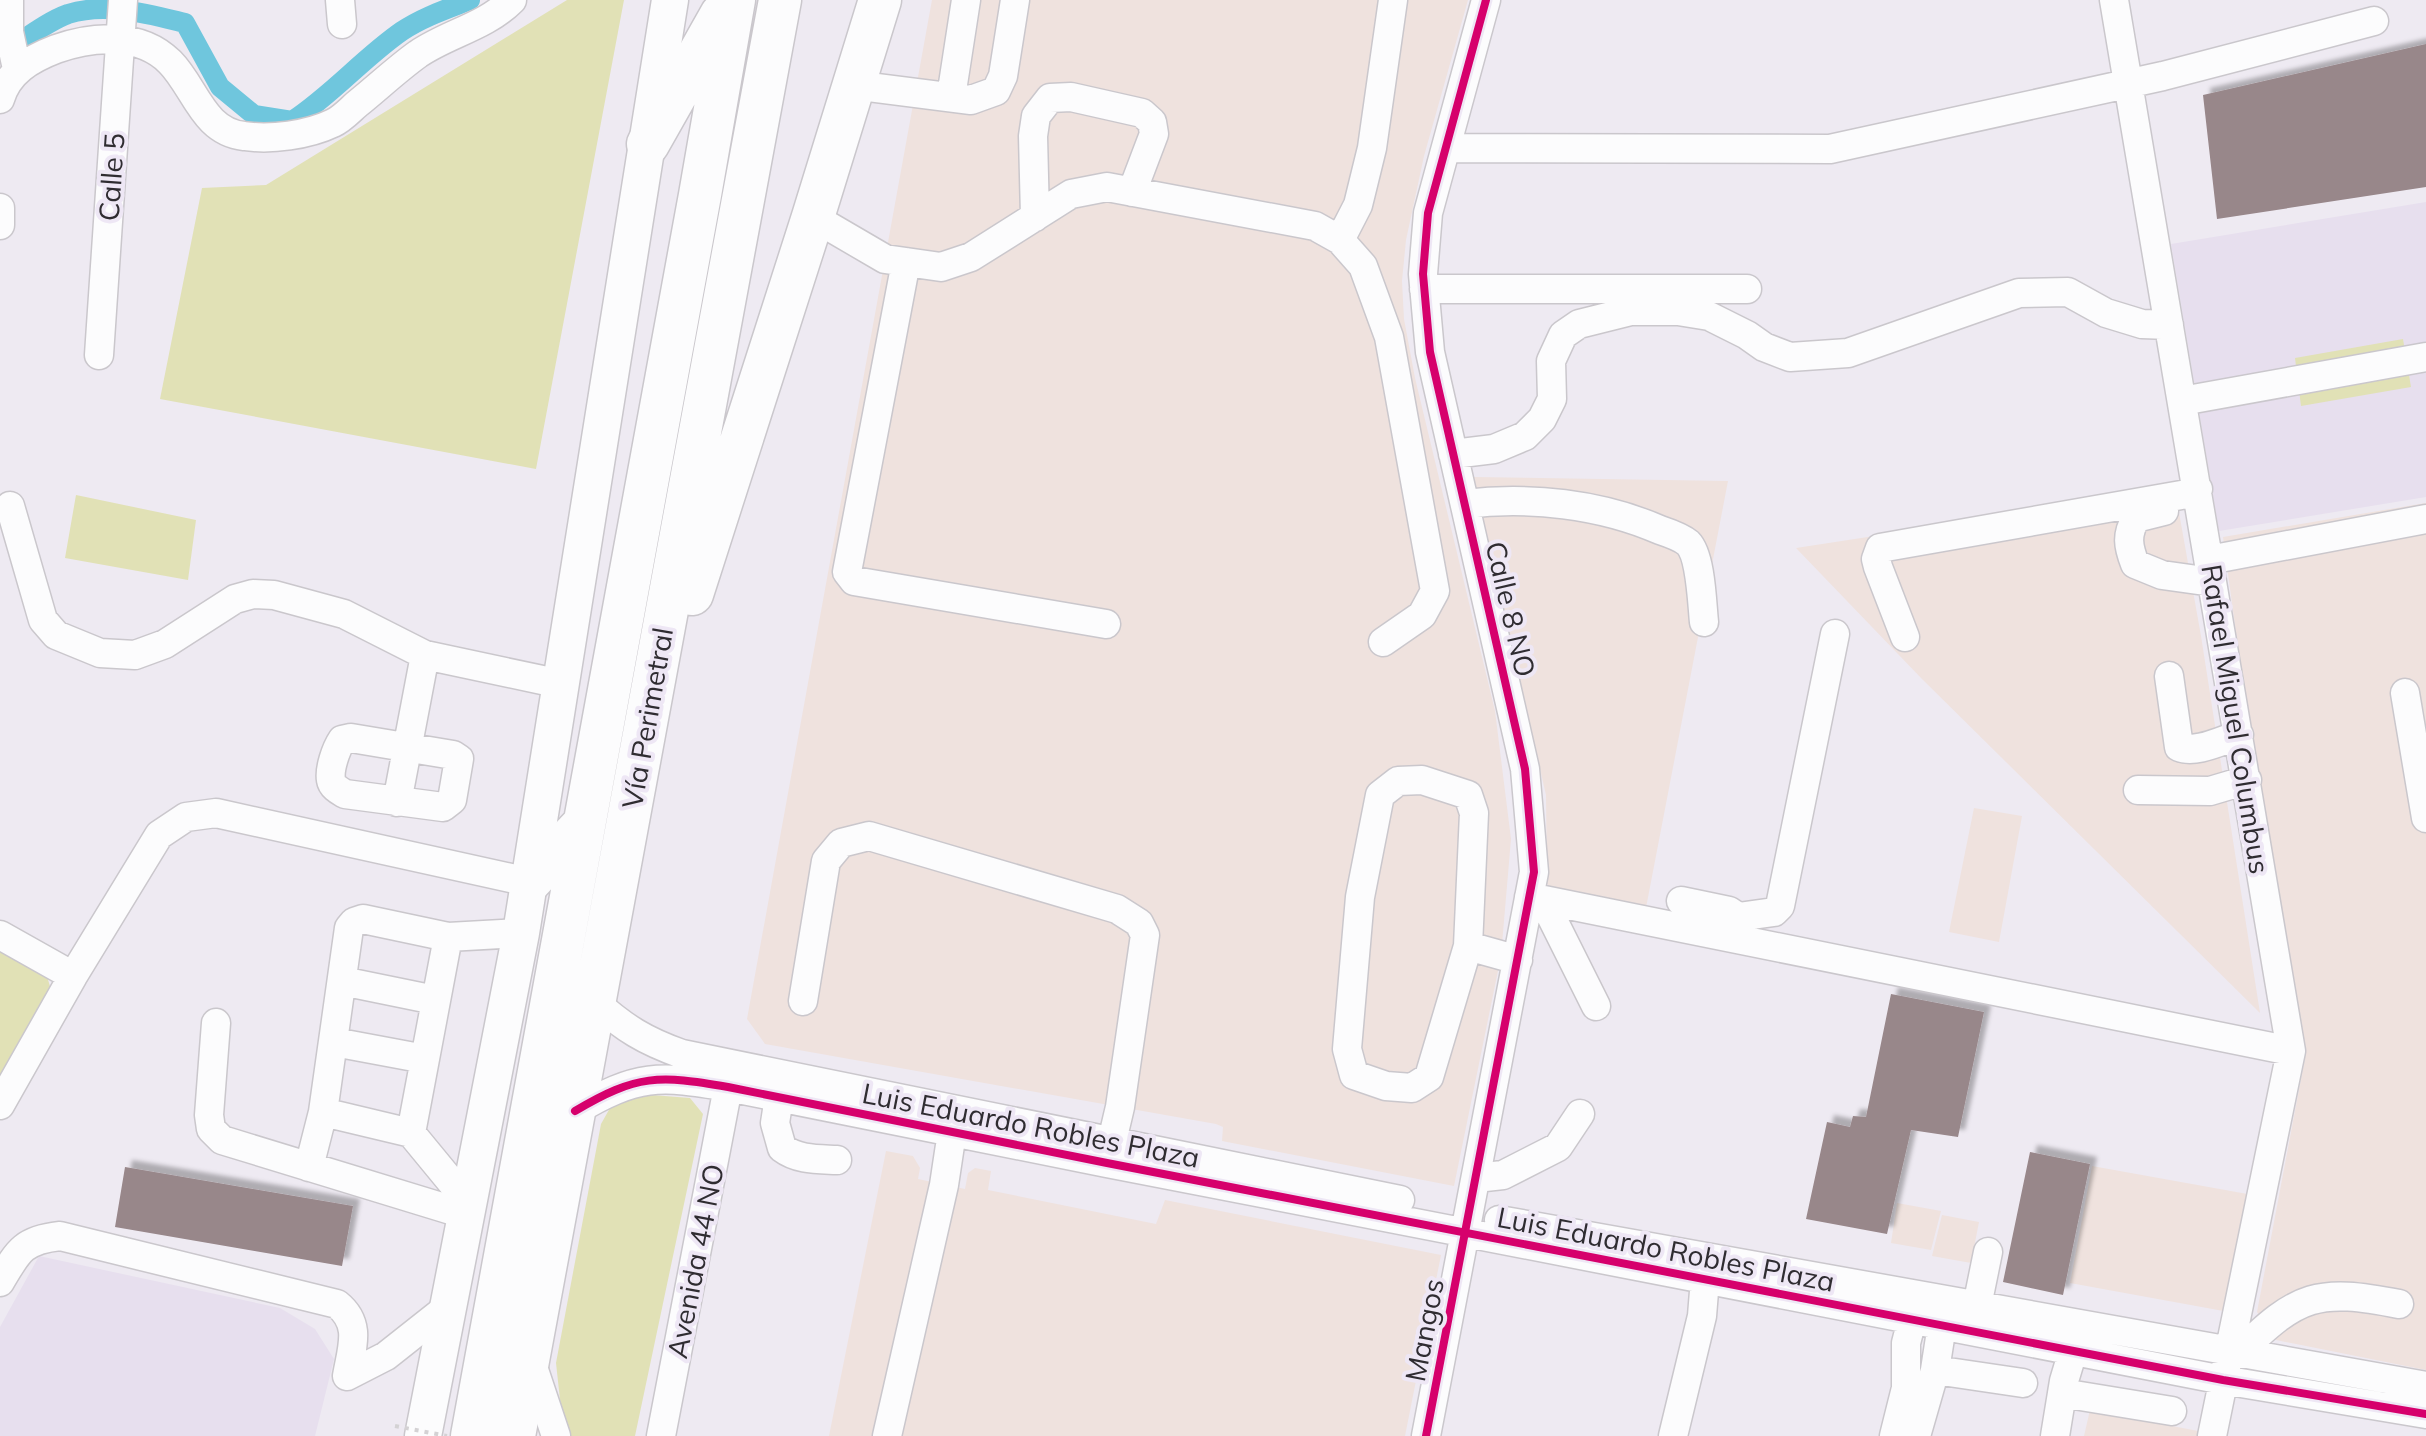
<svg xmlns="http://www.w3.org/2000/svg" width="2426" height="1436" font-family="Mulish,sans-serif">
<defs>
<filter id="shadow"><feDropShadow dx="7" dy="-7" stdDeviation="2" flood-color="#0004"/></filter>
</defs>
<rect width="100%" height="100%" fill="#eeeaf2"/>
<path fill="#e7dfee" d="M 2426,202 L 2426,497 L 2219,531 L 2171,244 Z
M 39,1256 L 280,1308 L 315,1329 L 334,1359 L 315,1436 L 0,1436 L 0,1327 Z"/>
<path fill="#efe2de" d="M 932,0 L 1468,0 L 1424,156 L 1406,240 L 1402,281 L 1404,319 L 1415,378 L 1495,711 L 1511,839 L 1501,956 L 1454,1186 L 1222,1141 L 1223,1127 L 1216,1124 L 765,1044 L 747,1019 Z
M 1473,477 L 1728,481 L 1645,913 L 1560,896 L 1547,884 L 1546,795 Z
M 2175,490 L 2201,636 L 2260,1013 L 1922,679 L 1796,548 Z
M 2426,503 L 2426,1370 L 2276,1340 L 2257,1312 L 2305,1058 L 2243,684 L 2223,537 Z
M 1974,808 L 2022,816 L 1999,942 L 1949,932 Z
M 886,1151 L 913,1156 L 920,1168 L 918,1179 L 965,1189 L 968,1173 L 975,1168 L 991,1171 L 988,1190 L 1156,1224 L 1165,1200 L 1441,1255 L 1405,1436 L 829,1436 Z
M 2092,1166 L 2253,1195 L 2229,1312 L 2070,1283 Z
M 1897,1203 L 1941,1211 L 1931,1250 L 1891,1243 Z
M 1942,1215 L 1979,1222 L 1971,1263 L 1932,1256 Z
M 2090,1410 L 2198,1431 L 2197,1436 L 2084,1436 Z"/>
<path fill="#e1e1b6" d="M 567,0 L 624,0 L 536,469 L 160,399 L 202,188 L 266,185 Z
M 2403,339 L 2411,387 L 2301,406 L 2295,358 Z
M 76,495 L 196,520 L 188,580 L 65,558 Z
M 0,946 L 46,973 L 52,993 L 0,1080 Z
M 639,1094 L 690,1098 L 703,1114 L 635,1436 L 564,1436 L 556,1363 L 601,1124 L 610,1108 Z"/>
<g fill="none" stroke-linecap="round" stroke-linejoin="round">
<path stroke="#6fc6dd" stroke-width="20" d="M 3,53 C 24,40 46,22 68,14 C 106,2 148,14 185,23 L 220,87 L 254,115 L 292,121 C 332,95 363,58 402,31 C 423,17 447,9 470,0"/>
</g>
<path fill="#98878a" filter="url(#shadow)" d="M 2426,44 L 2426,187 L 2217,219 L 2203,95 Z
M 1891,994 L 1984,1012 L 1958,1137 L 1911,1130 L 1887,1234 L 1806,1219 L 1827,1122 L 1850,1127 L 1853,1116 L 1866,1117 Z
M 2030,1152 L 2090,1164 L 2063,1295 L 2003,1282 Z
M 125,1167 L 353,1206 L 342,1266 L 115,1227 Z"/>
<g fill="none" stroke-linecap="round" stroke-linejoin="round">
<g stroke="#cac7cc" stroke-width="31">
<path id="minor" d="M 9,0 L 9,32 L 17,69
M 340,0 L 342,24
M 2114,0 L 2291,1051 L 2212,1436
M 853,85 L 971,100 L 996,91 L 1003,76 L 1015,0
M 951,97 L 966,0
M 0,99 C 8,72 30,59 56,49 C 92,36 140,32 170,62 C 195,87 203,132 244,136 C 271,140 308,135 333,123 C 342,119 350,110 357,104 C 377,88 397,69 418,54 C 449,33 485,27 512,0
M 1446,148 L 1830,149 L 2163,76 L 2374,21
M 0,208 L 0,225
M 813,217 L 885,259 L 941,267 L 971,257 L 1071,194 L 1107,187 L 1315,226 L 1340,240 L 1363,266 L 1389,337 L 1435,591 L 1422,615 L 1383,642
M 1035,217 L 1033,136 L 1036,116 L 1050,98 L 1071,97 L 1142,113 L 1152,122 L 1154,134 L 1132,192
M 1340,240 L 1358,205 L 1372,148 L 1393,0
M 906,262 L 847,572 L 854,581 L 1106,624
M 1424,289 L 1747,289
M 99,355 L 123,0
M 2182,401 L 2426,357
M 1453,454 L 1494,449 L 1525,436 L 1542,419 L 1552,399 L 1551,361 L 1563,335 L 1579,324 L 1631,311 L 1678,311 L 1709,316 L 1747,335 L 1764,347 L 1790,357 L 1848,353 L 2019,293 L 2068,292 L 2106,313 L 2142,324 L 2169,325
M 1465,504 C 1528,496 1601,504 1660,530 C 1669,533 1681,537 1688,543 C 1701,556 1702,604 1704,622
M 10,506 L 43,620 L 56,635 L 100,653 L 135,655 L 165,644 L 235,599 L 253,594 L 274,595 L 344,614 L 425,655 L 561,684
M 2164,511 L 2136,518 C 2126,535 2128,546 2135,564 L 2162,575 L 2212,582
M 2209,560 L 2426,519
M 1905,637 L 1878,567 L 1876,559 L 1880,548 L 2187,494 L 2198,489
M 2169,676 L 2179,747 C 2196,754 2222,740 2239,735
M 2405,693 L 2426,818
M 351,738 L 453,755 L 459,759 L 452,800 L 443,807 L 345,794 C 340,791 332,787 331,780 C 329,769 336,749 342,740 Z
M 1422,780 L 1468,795 L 1474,813 L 1468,946 L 1429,1077 L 1412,1088 L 1386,1086 L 1354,1075 L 1347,1049 L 1360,897 L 1380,795 L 1398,781 Z
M 2138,790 L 2210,791 L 2247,780
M 397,802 L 425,655
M 1529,897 L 2291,1051
M 1543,900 L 1596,1006
M 1681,901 L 1729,911 L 1738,917 L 1738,934
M 1738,917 L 1774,912 L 1780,906 L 1835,634
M 0,935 L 73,976
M 1468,946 L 1518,960
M 342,981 L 435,1000
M 803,1001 L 826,861 L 841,843 L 869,836 L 1117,909 L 1139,923 L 1145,935 L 1120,1107 L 1108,1158
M 595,1002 C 624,1028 645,1041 682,1054 L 1400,1200
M 216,1023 L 209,1115 L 211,1129 L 222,1140 L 464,1214
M 334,1042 L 425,1059
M 779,1097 L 775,1123 L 782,1148 C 798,1160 817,1159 837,1160
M 0,1105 L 73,976 L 159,835 L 186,817 L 216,813 L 529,882
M 575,1111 C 637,1074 659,1075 728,1087 L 1107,1163 L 2223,1380 L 2426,1414
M 411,1133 L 323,1112 L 349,928 L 354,922 L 363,919 L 448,937
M 309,1167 L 323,1112
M 1476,1178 L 1503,1175 L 1558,1147 L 1580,1114
M 467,1201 L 411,1133 L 448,937 L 521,933
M 1499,1220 L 2426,1386
M 0,1282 C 18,1251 23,1240 60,1236 L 337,1304 C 362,1324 352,1347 347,1376
M 1977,1306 L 1988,1252
M 2239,1353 C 2298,1294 2318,1288 2399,1304
M 531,1361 L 556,1436
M 1935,1370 L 2023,1383
M 347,1376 L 386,1356 L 448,1307
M 2062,1393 L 2172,1411
M 661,1436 L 728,1087
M 887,1436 L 944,1185 L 952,1132
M 1426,1436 L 1534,872 L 1525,769 L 1430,352 L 1423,274 L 1428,213 L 1486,0
M 1673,1436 L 1702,1316 L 1705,1279
M 1894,1436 L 1906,1388 L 1906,1343 L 1912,1320
M 1916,1436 L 1935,1370 L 1942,1325
M 2055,1436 L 2064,1381 L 2073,1351"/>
</g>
<g stroke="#cac7cc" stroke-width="39">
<path id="major" d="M 423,1436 L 521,933 L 670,0"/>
</g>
<g stroke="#cac7cc" stroke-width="45">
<path id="highway" d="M 648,144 L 721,15
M 692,594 L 813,217 L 880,0
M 529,882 L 584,824
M 472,1436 L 700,195 L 734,0
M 514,1436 L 780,0"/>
</g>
<use href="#minor" stroke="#fcfcfd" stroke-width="28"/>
<use href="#major" stroke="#fcfcfd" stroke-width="36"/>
<use href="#highway" stroke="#fcfcfd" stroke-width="42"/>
<path stroke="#d4d2d4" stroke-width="4" stroke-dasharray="4 6" stroke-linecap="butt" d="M 395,1426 L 447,1436"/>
<g stroke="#eee7f5" stroke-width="13">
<path id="cycleway" d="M 575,1111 C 637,1074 659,1075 728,1087 L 1107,1163 L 2223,1380 L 2426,1414
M 1426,1436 L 1534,872 L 1525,769 L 1430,352 L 1423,274 L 1428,213 L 1486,0"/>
</g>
<use href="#cycleway" stroke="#d6006c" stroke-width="8"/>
</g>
<g text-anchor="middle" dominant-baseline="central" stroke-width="8" stroke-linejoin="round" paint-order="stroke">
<g font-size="28" fill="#2f2c31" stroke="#eee7f5">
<text transform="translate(111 177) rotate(-86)">Calle 5</text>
<text transform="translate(1511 609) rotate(77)">Calle 8 NO</text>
<text transform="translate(647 718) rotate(-80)">Vía Perimetral</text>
<text transform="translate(2236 719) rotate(81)">Rafael Miguel Columbus</text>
<text transform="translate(1031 1125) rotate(11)">Luis Eduardo Robles Plaza</text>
<text transform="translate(1666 1249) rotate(11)">Luis Eduardo Robles Plaza</text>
<text transform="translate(695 1261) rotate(-79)">Avenida 44 NO</text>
<text transform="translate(1424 1330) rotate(-79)">Mangos</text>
</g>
</g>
</svg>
